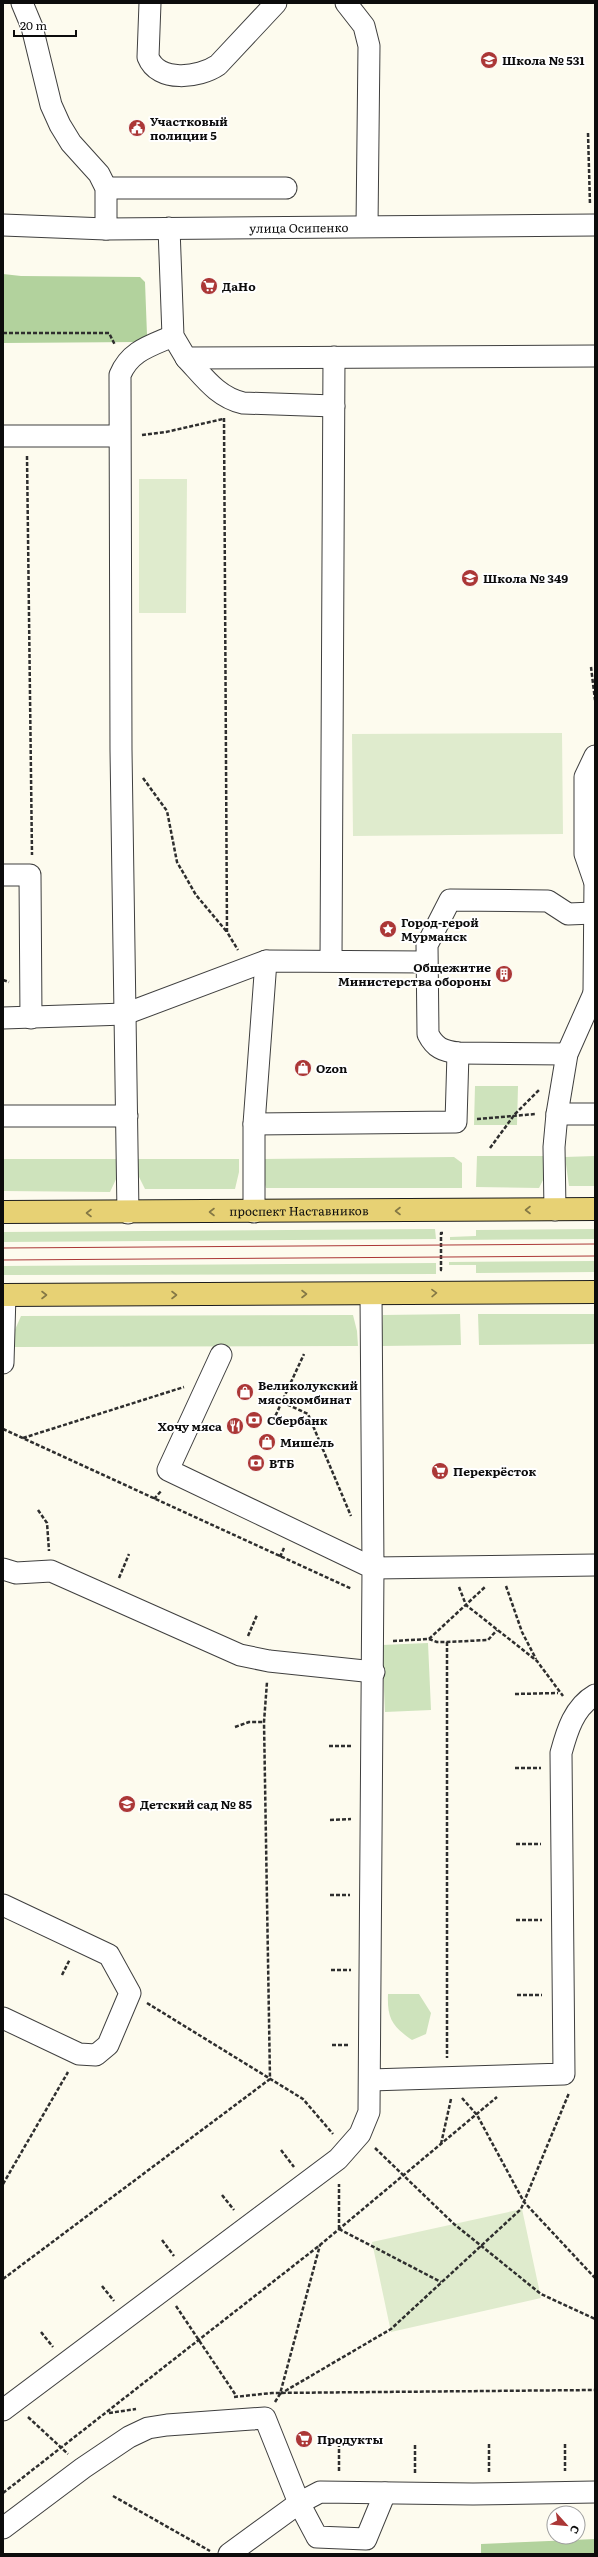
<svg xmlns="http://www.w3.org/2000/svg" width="598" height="2557" font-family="Literata,serif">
<rect width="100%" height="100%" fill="#fdfbee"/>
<path fill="#cee3bc" d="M 475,1086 L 518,1086 L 517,1125 L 474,1125 Z
M 477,1156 L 546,1156 L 546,1174 L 539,1188 L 476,1187 Z
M 595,1156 L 595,1186 L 569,1186 L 565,1157 Z
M 454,1157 L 462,1163 L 462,1188 L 266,1188 L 261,1171 L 262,1159 Z
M 3,1159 L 118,1159 L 118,1175 L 110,1192 L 3,1191 Z
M 136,1159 L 239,1159 L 239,1172 L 235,1189 L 145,1189 L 137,1173 Z
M 435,1229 L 436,1239 L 3,1242 L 3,1232 Z
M 595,1229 L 595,1239 L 450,1240 L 450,1237 L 476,1236 L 476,1230 Z
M 595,1261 L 595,1272 L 476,1273 L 476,1265 L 449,1265 L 449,1262 Z
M 436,1263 L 436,1274 L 3,1275 L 3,1266 Z
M 460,1314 L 461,1345 L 381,1346 L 383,1315 Z
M 478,1314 L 595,1314 L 595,1344 L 479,1345 Z
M 353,1315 L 357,1331 L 358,1346 L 15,1347 L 14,1332 L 21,1316 Z
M 428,1643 L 431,1710 L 385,1712 L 382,1645 Z
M 388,1994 L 419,1994 L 431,2013 L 426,2034 L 412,2040 C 392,2026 387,2018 388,1994 Z"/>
<path fill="#b2d29d" d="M 3,274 L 21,276 L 140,277 L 145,282 L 147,335 L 139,342 L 3,343 Z
M 595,2539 L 595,2554 L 481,2554 L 481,2544 Z"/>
<path fill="#dfebcd" d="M 139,479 L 187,479 L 186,613 L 139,613 Z
M 562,733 L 563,834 L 353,836 L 352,734 Z
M 522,2209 L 541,2298 L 391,2332 L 372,2242 Z"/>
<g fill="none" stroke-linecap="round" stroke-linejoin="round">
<g stroke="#3f3f3f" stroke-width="23">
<g id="minor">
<path d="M 22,3 L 32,27 L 51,105 L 60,125 L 71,143 L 99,174 L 106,188 L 106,229"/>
<path d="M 150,3 L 148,57 C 158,83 199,78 218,65 L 276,3"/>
<path d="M 346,3 L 364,26 L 369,46 L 367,226"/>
<path d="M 106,188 L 286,188"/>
<path id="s1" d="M 3,225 L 106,229 L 595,225"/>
<path d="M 169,228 L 173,336 L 186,358 L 595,356"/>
<path d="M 186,358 C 204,377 217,397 243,403 L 334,406"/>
<path d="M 3,436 L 119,436"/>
<path d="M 3,875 L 30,875 L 31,1018"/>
<path d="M 594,880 L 585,854 L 585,777 L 595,756"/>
<path d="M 331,960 L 334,357"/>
<path d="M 594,991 L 595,880"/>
<path d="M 3,1018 L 125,1014 L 266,961"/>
<path d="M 567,1054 L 458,1053 C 443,1051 435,1048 428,1034 L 427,945 L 450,900 L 548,901 L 568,914 L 594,913"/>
<path d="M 557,1114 L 595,1114"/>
<path d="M 3,1116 L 127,1116"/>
<path d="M 254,1124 L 456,1122 L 458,1053"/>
<path d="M 555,1210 L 554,1147 L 557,1114 L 567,1054 L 595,991"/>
<path d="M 254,1212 L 254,1124 L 266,961 L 426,962"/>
<path d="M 128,1213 L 121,750 L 120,375 C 130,351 150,346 173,336"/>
<path d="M 371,1294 L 373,1568 L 595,1565"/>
<path d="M 3,1363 L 5,1295"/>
<path d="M 3,1569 L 16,1573 L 51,1571 L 240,1655 L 269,1661 L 374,1672"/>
<path d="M 3,1905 L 109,1955 L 130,1993 L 108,2045 L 96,2055 L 79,2054 L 3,2018"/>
<path d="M 370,2080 L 564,2074 L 561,1753 C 567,1731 574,1707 595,1695"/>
<path d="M 3,2410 L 338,2159 L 360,2134 L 369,2112 L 373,1568 L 168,1470 L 221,1355"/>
<path d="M 3,2528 L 83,2468 L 129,2437 L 148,2428 L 167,2425 L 265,2418 L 299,2503 L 320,2492 L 473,2494 L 595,2492"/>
<path d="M 229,2554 L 299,2503 L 317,2537 L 366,2539 L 385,2493"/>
</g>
</g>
<g stroke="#1d1d1d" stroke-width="24">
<g id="major">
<path id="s2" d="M 3,1212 L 595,1209"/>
<path d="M 3,1295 L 595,1292"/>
</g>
</g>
<path stroke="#2e2e2e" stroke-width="2.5" stroke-dasharray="4 2" stroke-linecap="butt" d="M 588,133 L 590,205
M 3,333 L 109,333 L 115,345
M 224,418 L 227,932 L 238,950
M 142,435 L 166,432 L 223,419
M 27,456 L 32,855
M 591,667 L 595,700
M 143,778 L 167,811 L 177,862 L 196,895 L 227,932
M 3,980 L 9,982
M 477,1119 L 536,1114
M 490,1148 L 515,1114 L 539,1090
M 443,1233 L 441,1233 L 441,1270 L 443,1270
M 282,1402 L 308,1414 L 351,1516
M 273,1421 L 304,1354
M 3,1429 L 352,1589
M 23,1438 L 184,1387
M 154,1499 L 162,1490
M 38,1510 L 47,1523 L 49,1551
M 280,1557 L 284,1548
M 119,1578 L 129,1554
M 506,1586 L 522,1632 L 536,1659
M 459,1587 L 466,1605 L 537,1661 L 563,1696
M 248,1636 L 257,1615
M 429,1639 L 485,1587
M 393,1641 L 429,1639 L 437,1642 L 447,1642 L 488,1640 L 497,1630
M 447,1642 L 447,2058
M 515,1694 L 558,1693
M 235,1727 L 249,1722 L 264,1722
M 329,1746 L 351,1746
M 515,1768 L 541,1768
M 330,1820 L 351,1819
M 516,1844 L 541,1844
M 330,1895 L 350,1895
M 516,1920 L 542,1920
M 331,1970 L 351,1970
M 62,1975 L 70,1959
M 517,1995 L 542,1995
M 147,2003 L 303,2099 L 333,2134
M 332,2045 L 349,2045
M 462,2098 L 477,2115 L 524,2202 L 595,2278
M 441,2144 L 451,2099
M 375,2148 L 454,2224 L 541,2294 L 595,2319
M 281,2150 L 294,2167
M 3,2184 L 68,2072
M 222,2195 L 234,2210
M 339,2229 L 339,2184
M 339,2229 L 441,2282
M 162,2240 L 174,2256
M 3,2279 L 270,2079 L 264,1722 L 267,1682
M 102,2286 L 114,2301
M 176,2306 L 237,2397
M 41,2332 L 53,2347
M 280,2394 L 391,2329 L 521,2209 L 569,2093
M 234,2397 L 272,2393 L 595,2390
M 275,2402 L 280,2394 L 320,2245
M 109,2413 L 136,2409
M 28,2417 L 68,2454
M 489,2444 L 489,2474
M 565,2444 L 565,2471
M 339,2471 L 339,2446
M 415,2473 L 415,2445
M 3,2493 L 320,2245 L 497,2097
M 113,2496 L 210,2551"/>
<use href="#minor" stroke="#fff" stroke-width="21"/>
<use href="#major" stroke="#e7d174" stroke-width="22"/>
<path stroke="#ab3736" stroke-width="1" d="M 3,1248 L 595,1244
M 3,1260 L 595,1256"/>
</g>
<defs><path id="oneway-chevron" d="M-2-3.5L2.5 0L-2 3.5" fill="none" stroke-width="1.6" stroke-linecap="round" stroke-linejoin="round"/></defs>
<g stroke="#847845">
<use href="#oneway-chevron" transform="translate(528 1210) rotate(180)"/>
<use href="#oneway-chevron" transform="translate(398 1211) rotate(180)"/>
<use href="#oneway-chevron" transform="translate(212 1212) rotate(180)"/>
<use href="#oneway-chevron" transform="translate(89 1213) rotate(-180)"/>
<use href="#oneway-chevron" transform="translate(434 1293) rotate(-1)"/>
<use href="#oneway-chevron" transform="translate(304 1294)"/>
<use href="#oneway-chevron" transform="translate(44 1295)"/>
<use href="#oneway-chevron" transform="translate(174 1295)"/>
</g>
<defs>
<g id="school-disc" transform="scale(0.9)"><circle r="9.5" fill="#ab3736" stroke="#fff"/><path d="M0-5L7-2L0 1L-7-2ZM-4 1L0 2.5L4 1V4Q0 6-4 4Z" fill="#fff"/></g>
<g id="civic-disc" transform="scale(0.9)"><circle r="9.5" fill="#ab3736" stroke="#fff"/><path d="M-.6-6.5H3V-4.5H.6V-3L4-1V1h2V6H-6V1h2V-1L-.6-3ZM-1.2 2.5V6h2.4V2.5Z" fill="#fff"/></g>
<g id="supermarket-disc" transform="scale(0.9)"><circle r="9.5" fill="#ab3736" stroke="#fff"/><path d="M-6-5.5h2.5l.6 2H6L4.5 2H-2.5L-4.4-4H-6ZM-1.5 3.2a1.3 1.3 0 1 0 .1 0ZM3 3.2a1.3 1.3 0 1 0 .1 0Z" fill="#fff"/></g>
<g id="sight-disc" transform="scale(0.9)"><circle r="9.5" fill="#ab3736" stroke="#fff"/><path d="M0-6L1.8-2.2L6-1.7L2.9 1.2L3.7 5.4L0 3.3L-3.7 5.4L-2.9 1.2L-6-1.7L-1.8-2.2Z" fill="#fff"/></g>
<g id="building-disc" transform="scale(0.9)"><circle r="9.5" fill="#ab3736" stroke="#fff"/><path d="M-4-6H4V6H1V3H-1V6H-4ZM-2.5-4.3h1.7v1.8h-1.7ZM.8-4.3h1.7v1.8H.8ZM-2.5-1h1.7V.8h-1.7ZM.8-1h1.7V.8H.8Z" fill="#fff"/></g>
<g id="shop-disc" transform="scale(0.9)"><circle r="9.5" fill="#ab3736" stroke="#fff"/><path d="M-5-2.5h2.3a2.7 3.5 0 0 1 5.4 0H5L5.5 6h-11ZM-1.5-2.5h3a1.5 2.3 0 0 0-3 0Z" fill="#fff"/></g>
<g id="bank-disc" transform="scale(0.9)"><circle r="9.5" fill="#ab3736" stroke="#fff"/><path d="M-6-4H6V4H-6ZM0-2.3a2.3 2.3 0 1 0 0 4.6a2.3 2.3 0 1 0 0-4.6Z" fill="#fff"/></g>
<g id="restaurant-disc" transform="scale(0.9)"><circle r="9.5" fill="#ab3736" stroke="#fff"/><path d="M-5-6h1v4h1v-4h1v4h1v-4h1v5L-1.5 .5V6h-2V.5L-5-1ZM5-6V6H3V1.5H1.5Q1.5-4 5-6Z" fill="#fff"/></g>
</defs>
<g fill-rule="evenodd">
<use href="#school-disc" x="489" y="60"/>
<use href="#civic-disc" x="137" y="128"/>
<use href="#supermarket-disc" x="209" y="286"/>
<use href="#school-disc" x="470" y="578"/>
<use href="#sight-disc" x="388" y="929"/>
<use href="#building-disc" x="504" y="974"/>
<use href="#shop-disc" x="303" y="1068"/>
<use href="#shop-disc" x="245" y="1392"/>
<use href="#bank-disc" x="254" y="1420"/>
<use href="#restaurant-disc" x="235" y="1426"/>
<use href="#shop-disc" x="267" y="1442"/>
<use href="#bank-disc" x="256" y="1463"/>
<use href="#supermarket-disc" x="440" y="1471"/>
<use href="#school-disc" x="127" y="1804"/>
<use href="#supermarket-disc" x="304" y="2439"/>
</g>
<g text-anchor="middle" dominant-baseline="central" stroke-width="4" stroke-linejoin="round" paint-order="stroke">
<g font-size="12" font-weight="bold" fill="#0c0c0c" stroke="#fff" text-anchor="start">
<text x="502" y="60">Школа № 531</text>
<text x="150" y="121">Участковый<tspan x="150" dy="14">полиции 5</tspan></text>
<text x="222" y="286">ДаНо</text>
<text x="483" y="578">Школа № 349</text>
<text x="401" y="922">Город-герой<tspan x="401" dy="14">Мурманск</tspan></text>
<text x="491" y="967" text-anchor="end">Общежитие<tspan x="491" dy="14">Министерства обороны</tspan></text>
<text x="316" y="1068">Ozon</text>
<text x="258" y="1385">Великолукский<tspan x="258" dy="14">мясокомбинат</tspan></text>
<text x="267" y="1420">Сбербанк</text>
<text x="222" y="1426" text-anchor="end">Хочу мяса</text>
<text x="280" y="1442">Мишель</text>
<text x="269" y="1463">ВТБ</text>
<text x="453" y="1471">Перекрёсток</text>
<text x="140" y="1804">Детский сад № 85</text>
<text x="317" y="2439">Продукты</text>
</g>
<g font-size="12" fill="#0c0c0c" stroke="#fff">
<text stroke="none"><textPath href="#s1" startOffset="296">улица Осипенко</textPath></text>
<text stroke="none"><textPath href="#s2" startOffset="296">проспект Наставников</textPath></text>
</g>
</g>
<rect width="598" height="2557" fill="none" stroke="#0c0c0c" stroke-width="8"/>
<g transform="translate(566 2525) rotate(117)"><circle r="19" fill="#ffffff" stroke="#9e9e9e"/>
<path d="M0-3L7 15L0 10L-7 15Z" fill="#ab3736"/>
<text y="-6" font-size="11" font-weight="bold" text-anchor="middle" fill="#0c0c0c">С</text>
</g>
<path d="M14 30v6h62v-6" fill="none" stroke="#0c0c0c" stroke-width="2"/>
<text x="20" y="30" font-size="12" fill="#0c0c0c" stroke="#ffffff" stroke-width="3" paint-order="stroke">20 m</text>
</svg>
